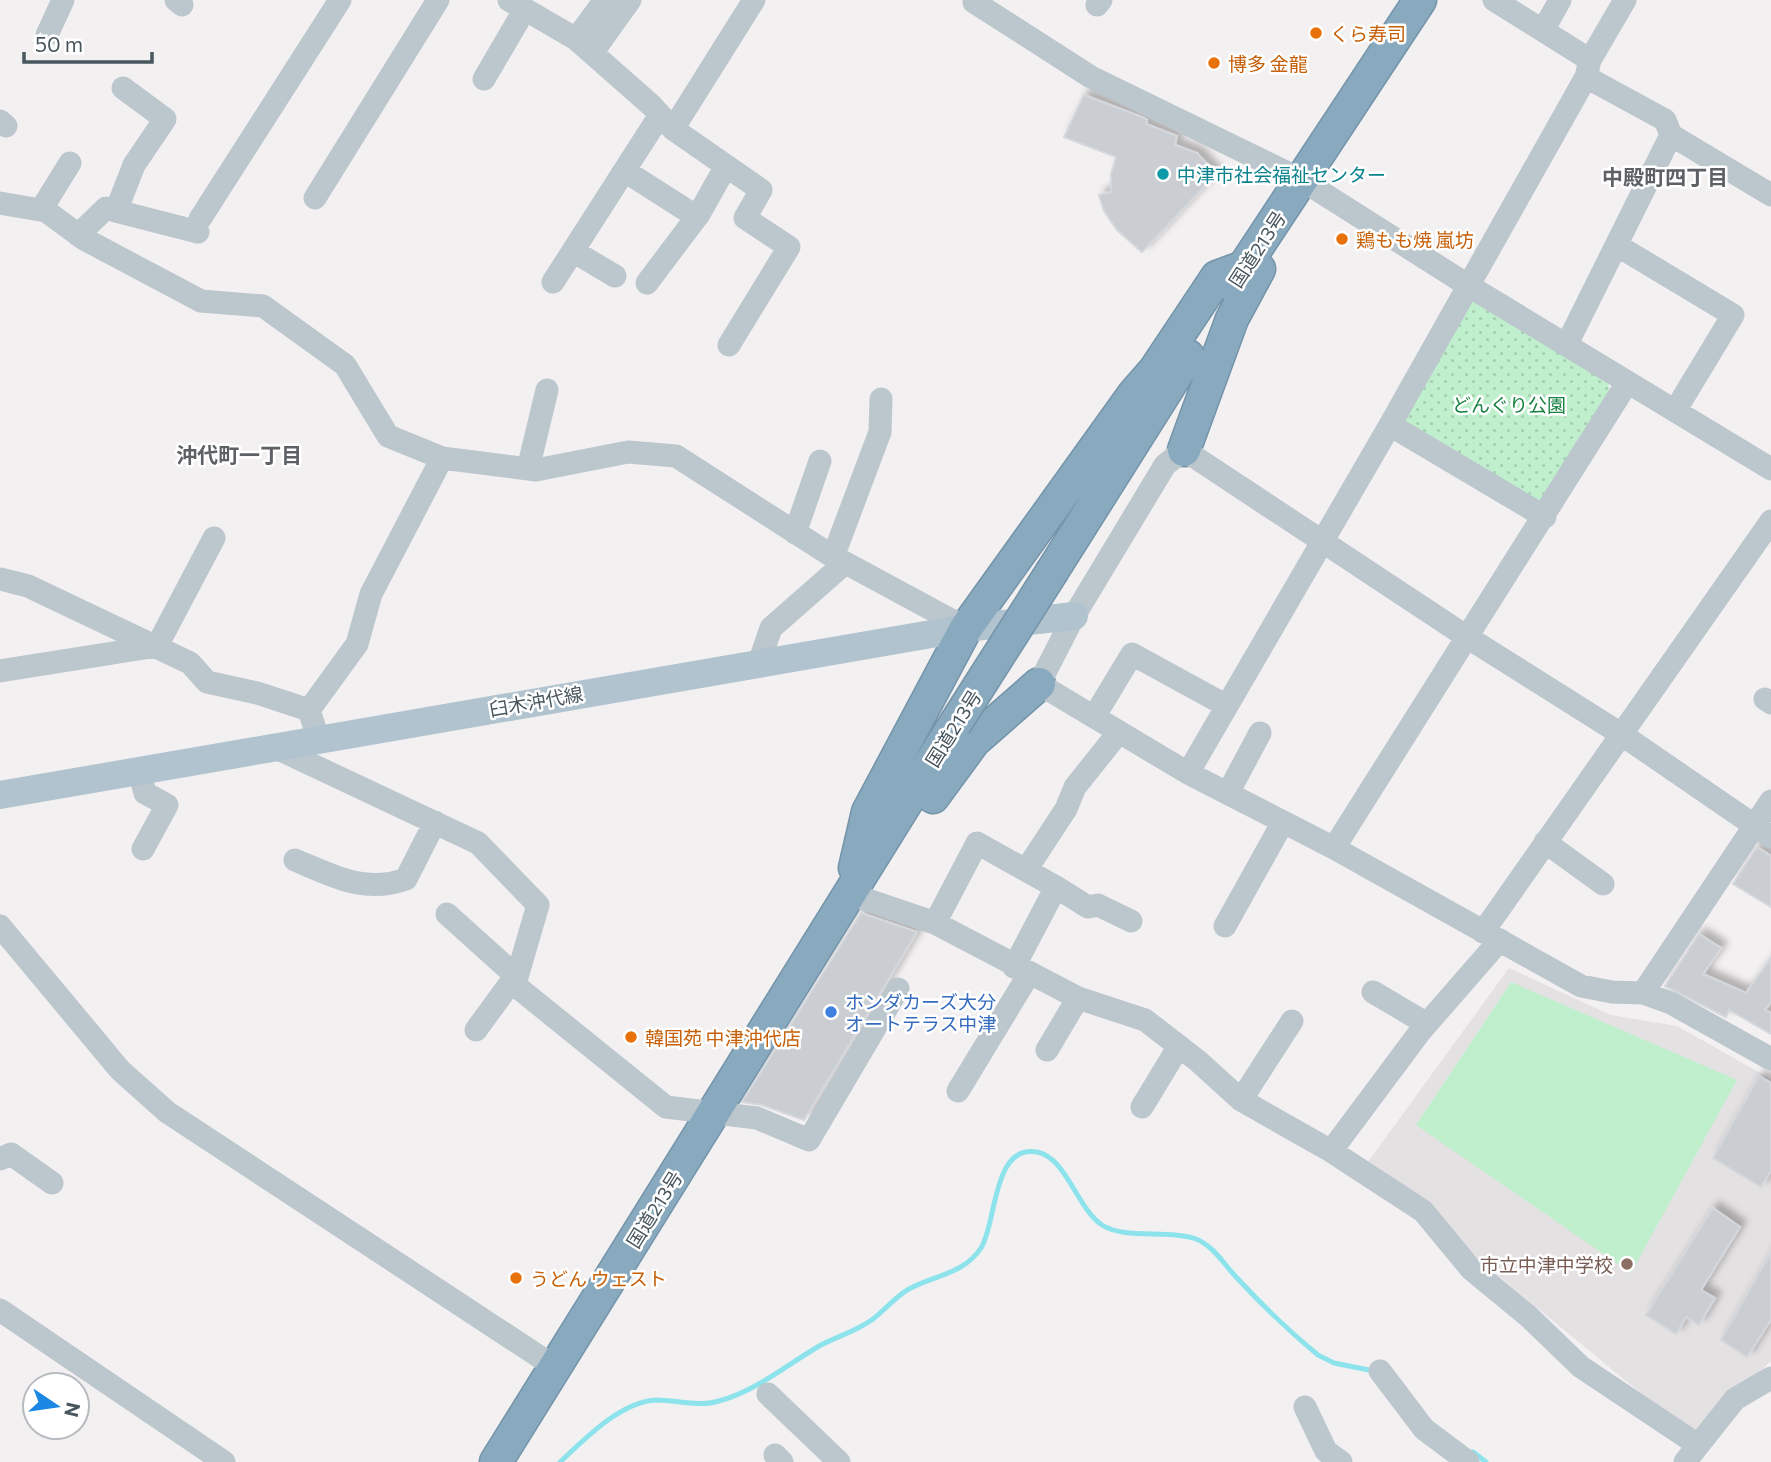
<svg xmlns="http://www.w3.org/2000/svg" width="1771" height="1462" font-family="Commissioner,'Noto Sans JP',sans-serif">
<defs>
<pattern id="park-dots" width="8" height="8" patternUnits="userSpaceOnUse" patternTransform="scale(1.75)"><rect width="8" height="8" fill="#c0efcd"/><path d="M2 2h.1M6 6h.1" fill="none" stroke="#a6cfb2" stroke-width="1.8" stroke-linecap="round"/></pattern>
<filter id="shadow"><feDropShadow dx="6" dy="-6" stdDeviation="3.5" flood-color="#0004"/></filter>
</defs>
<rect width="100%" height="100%" fill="#f3f0f1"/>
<path fill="#e4e1e3" d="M 1509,968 L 1611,1015 L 1677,1026 L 1771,1079 L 1771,1361 L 1693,1436 L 1365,1166 Z"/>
<path fill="url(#park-dots)" d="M 1480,300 L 1607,379 L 1611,396 L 1546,501 L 1529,503 L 1405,425 L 1402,410 L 1465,302 Z"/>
<path fill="#c0efcd" d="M 1511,982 L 1737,1080 L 1631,1273 L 1416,1125 Z"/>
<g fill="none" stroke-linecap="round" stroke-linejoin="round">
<path stroke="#8de3ec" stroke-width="5" d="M 1473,1452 L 1486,1462
M 560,1462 C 585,1439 620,1402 656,1400 C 676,1400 700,1407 719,1401 C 758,1390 786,1365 821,1345 C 838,1336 857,1331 873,1319 C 885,1310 896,1296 909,1289 C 935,1275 964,1274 981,1248 C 997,1223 992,1144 1037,1152 C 1066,1157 1078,1210 1102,1225 C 1125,1240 1168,1229 1196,1239 C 1214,1246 1225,1266 1238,1279 C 1263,1306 1290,1332 1318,1355 L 1334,1363 L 1374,1371"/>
</g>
<path fill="#caced3" stroke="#d4d7dc" stroke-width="2" filter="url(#shadow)" d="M 1084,95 L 1144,118 L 1147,120 L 1146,124 L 1177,136 L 1175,145 L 1197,153 L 1216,174 L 1142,252 L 1117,230 L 1104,211 L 1099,195 L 1111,192 L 1111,175 L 1116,157 L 1064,137 Z
M 1757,847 L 1771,856 L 1771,907 L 1733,884 Z
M 861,913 L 917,932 L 804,1120 L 762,1105 L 742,1102 Z
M 1699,934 L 1721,948 L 1703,974 L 1746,993 L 1771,958 L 1771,1002 L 1765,1010 L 1771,1013 L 1771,1034 L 1729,1010 L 1726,1017 L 1665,986 Z
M 1759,1076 L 1771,1083 L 1771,1171 L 1761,1187 L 1713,1158 Z
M 1713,1208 L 1740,1227 L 1701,1290 L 1715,1298 L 1699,1325 L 1686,1317 L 1676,1334 L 1646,1315 Z
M 1771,1252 L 1771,1320 L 1747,1357 L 1721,1340 Z"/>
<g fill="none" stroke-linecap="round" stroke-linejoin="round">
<g stroke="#7494aa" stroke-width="35">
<path id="highway" d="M 1232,285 L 1420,0
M 1184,450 L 1232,319 L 1259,269
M 1053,570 L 1188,356
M 933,797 L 974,741 L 1039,684
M 855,868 L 868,812 L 966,628 L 1134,394 L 1155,370 L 1217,277 L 1244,267
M 496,1462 L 955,724"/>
</g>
<path stroke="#bcc6cd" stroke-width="23" d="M 176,0 L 182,5
M 509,0 L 576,39 L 651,105 L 673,129 L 754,0
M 1494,0 L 1590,60
M 974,2 L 1091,77 L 1302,180 L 1469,286 L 1771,469
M 1097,5 L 1101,0
M 1544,29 L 1560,0
M 47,35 L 63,0
M 576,39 L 605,0
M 592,53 L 630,0
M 1586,77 L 1665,120 L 1671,135 L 1771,195
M 484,79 L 525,9
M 0,121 L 6,126
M 673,129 L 761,190 L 745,218 L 789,247 L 729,345
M 625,171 L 697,217
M 315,198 L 438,0
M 0,203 L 46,211 L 84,239 L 201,301 L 263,306 L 345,365 L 388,436 L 442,458 L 536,470 L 628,452 L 676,456 L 829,554 L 966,628
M 41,210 L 70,163
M 116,211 L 198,232
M 200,219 L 340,0
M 78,235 L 106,208 L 116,211 L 134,165 L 165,119 L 123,88
M 1618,246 L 1733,315 L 1675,411
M 573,251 L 615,276
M 553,282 L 660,115
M 647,283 L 699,214 L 726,166
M 1567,344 L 1671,135
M 1390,425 L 1545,517
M 528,469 L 547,390
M 795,533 L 820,461
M 833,557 L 880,432 L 881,399
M 0,579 L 28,586 L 190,663 L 207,682 L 257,693 L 309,710 L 318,738
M 759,663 L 771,628 L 845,563
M 0,671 L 157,646 L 214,538
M 1765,699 L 1771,703
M 309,710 L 357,644 L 371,594 L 442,458
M 1094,717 L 1132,654 L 1227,706
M 272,746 L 478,843 L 538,905 L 517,977 L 511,982 L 666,1107 L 757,1118 L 809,1140 L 898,989
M 139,770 L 145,793 L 167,805 L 143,849
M 1188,773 L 1390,425 L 1586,77 L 1590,60 L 1625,0
M 1228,793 L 1260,733
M 1771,837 L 1621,734 L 1467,637 L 1184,450 L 1165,465 L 1074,616 L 1039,684 L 1188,773 L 1334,848 L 1581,986 L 1612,992 L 1643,993 L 1671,1003 L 1771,1059
M 1545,842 L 1603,884
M 1334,848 L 1627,383
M 295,860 C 333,876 365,894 406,879 L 435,822
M 1026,870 L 1066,809 L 1075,787 L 1119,732
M 1056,887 L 1088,907 L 1098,905 L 1131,921
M 850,894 L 935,923 L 1078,998 L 1145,1020 L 1198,1061 L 1241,1100 L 1331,1151 L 1423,1211 L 1471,1269 L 1527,1315 L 1581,1367 L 1698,1445
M 447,914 L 517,977
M 935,923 L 977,843 L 1056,887 L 1014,967
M 0,926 L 120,1070 L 167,1112 L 555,1367
M 1225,926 L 1283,822
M 1483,932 L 1771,521
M 1373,992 L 1427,1024
M 1643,993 L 1771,801
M 476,1030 L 511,982
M 1047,1050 L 1078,998
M 958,1091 L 1029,974
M 1241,1100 L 1292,1021
M 1142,1107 L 1179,1046
M 1331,1151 L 1419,1033 L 1500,940
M 0,1159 L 11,1154 L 52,1183
M 0,1310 L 224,1462
M 1380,1371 L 1424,1429 L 1468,1462
M 768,1394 L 839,1462
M 1305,1407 L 1326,1451 L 1341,1462
M 775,1455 L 782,1462
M 1685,1462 L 1735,1399 L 1771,1378"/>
<path stroke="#b0c3cf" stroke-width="28" d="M 0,795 L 966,628 L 1074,616"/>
<use href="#highway" stroke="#88a9be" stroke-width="32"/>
<g stroke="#7494aa" stroke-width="35" stroke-linecap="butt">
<path id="highway-bridge" d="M 955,724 L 1053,570"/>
</g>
<use href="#highway-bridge" stroke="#88a9be" stroke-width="32"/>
</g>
<g fill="#e8710a" stroke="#fff" stroke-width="2.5">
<circle cx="1316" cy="33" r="7"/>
<circle cx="1214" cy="63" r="7"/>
<circle cx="1342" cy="239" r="7"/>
<circle cx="631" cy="1037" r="7"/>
<circle cx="516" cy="1278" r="7"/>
</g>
<circle fill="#0f9aa8" stroke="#fff" stroke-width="2.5" cx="1163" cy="174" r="7"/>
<circle fill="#3f7fe0" stroke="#fff" stroke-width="2.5" cx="831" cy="1012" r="7"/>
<circle fill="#8d6e63" stroke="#fff" stroke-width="2.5" cx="1627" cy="1264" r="7"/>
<g text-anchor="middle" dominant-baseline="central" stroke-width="5" stroke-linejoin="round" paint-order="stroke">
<g font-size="19" fill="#c56008" stroke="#fff" text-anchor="start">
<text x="1330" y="33">くら寿司</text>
<text x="1228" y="63">博多 金龍</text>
<text x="1356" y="239">鶏もも焼 嵐坊</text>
<text x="645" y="1037">韓国苑 中津沖代店</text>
<text x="530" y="1278">うどん ウェスト</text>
</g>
<g font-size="19" fill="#0d838f" stroke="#fff" text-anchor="start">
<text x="1177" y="174">中津市社会福祉センター</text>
</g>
<g font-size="19" fill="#48565e" stroke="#fff">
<text transform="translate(1257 249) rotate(-57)">国道213号</text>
<text transform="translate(536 701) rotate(-10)">臼木沖代線</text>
<text transform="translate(953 728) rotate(-58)">国道213号</text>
<text transform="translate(654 1209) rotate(-58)">国道213号</text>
</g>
<g font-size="19" fill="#188040" stroke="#fff">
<text x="1509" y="404">どんぐり公園</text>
</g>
<g font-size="19" fill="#366cbe" stroke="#fff" text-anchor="start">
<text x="845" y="1001">ホンダカーズ大分<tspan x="845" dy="22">オートテラス中津</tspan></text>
</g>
<g font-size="19" fill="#785e54" stroke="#fff" text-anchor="end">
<text x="1613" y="1264">市立中津中学校</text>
</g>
<g font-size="21" font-weight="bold" fill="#5d6165" stroke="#fff">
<text x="1665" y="176">中殿町四丁目</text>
<text x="239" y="454">沖代町一丁目</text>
</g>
</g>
<g transform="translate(56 1406) rotate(103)"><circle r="33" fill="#ffffff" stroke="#b6bbbf" stroke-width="2"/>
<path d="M0-5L12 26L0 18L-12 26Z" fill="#1a88e3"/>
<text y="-10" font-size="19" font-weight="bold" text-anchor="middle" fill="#48565e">N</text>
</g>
<path d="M24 52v10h128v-10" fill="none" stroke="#48565e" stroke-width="3.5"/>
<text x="35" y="52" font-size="21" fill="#48565e" stroke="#ffffff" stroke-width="5" paint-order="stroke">50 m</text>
</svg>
